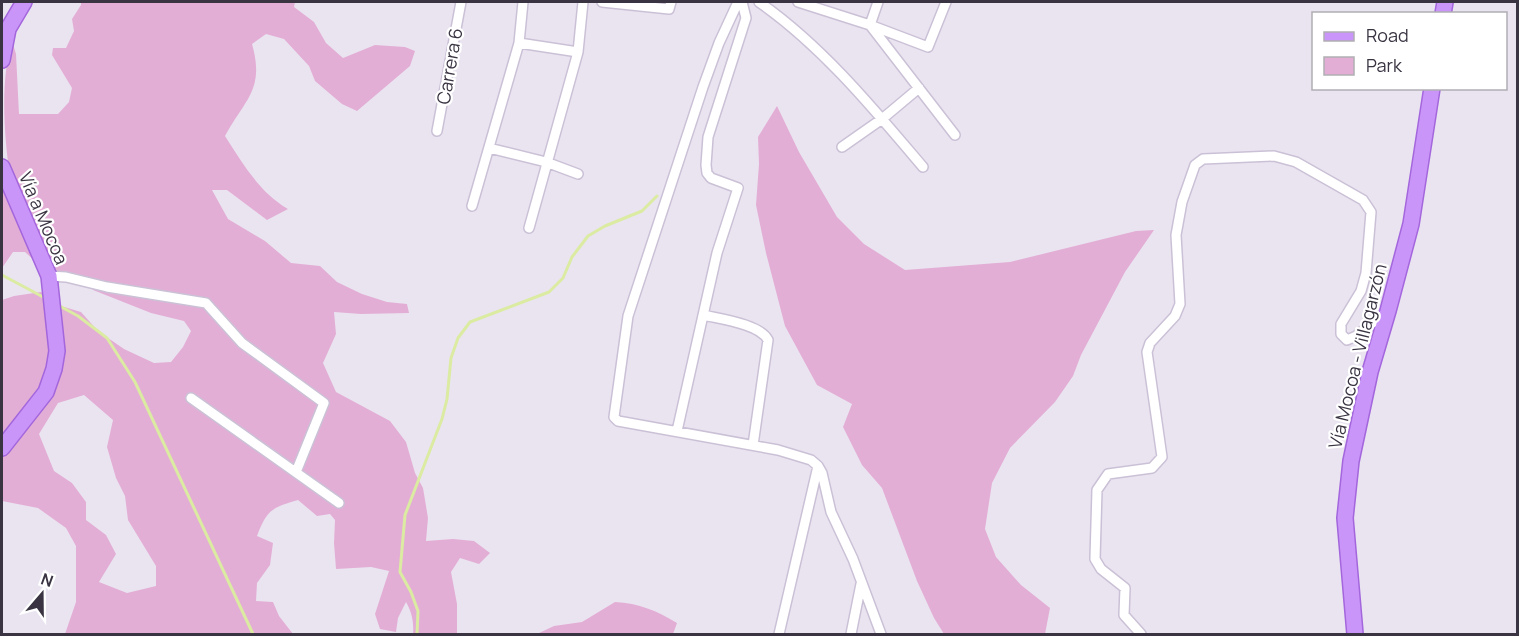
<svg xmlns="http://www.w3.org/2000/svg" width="1519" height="636" font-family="Manrope,sans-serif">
<rect width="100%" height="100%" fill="#eae4f1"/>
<path fill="#e3aed5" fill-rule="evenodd" d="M 81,2 L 295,2 L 294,7 L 314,22 L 326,43 L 343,58 L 375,45 L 405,47 L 415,51 L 410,66 L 357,111 L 342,104 L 315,81 L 309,66 L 284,39 L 266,34 L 252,44 C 265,90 245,99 225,136 C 243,164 259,192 288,209 L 267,220 L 227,190 L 212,190 L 228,219 L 265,241 L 291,263 L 320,266 L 337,282 L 362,294 L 387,302 L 407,304 L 409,313 L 361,314 L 334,312 L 336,334 L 323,363 L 336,392 L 390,421 L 406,442 L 415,473 L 423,488 L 428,518 L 426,541 L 453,539 L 474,541 L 490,553 L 479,564 L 460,558 L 451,572 L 457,604 L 457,634 L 413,634 C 414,623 412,612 406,602 L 398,618 L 396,632 L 380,629 L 375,614 L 389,571 L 371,567 L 336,569 L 334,543 L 335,520 L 330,514 L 317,516 L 298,500 C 271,508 267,510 257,536 L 273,543 L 270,565 L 257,583 L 256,601 L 273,602 L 279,616 L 293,634 L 65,634 L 76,602 L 76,546 L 66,528 L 38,508 L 2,501 L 2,300 L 14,296 L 41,292 L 61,306 L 81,312 L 98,331 L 124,349 L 154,363 L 171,362 L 183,347 L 191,331 L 184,321 L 151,313 L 93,290 L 87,280 L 75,274 L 54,271 L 36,262 L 25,252 L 13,252 L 2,268 L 2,189 L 10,177 C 4,136 0,80 12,41 L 16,54 L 19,114 L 58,114 L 69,102 L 72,88 L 52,55 L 53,48 L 66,48 L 74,31 L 72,19 L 81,5 ZM 84,395 L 113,420 L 107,447 L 116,478 L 125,496 L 128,520 L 156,566 L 156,586 L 127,593 L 99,582 L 116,554 L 106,535 L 86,520 L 86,502 L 72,483 L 54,471 L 39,434 L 58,403 Z
M 777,106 L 799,152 L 837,217 L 864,244 L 905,270 L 1010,262 L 1136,231 L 1154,230 L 1125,272 L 1081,355 L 1073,376 L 1055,402 L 1010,448 L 992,483 L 985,529 L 996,557 L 1021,585 L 1050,608 L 1045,634 L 944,634 L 934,618 L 917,581 L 882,488 L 862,465 L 843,427 L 852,404 L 817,385 L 785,326 L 766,253 L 756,205 L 759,164 L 758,137 Z
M 615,602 C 639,603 657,611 677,623 L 673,634 L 537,634 L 554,626 L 582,622 Z"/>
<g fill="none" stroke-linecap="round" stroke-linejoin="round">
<path stroke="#dbeba2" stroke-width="3" d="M 2,275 L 45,298
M 56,304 L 78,316 L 107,338 L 135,382 L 253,634
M 417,634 L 418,611 L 411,592 L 400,572 L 405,515 L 442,419 L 447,399 L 451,358 L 458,338 L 470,322 L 549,292 L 563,278 L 572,257 L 588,236 L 605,226 L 642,211 L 657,196"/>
<g stroke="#cbc1d6" stroke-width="12">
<path id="street" d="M 602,2 L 669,9 L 671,2
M 738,2 L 719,43 L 703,87 L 628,316 L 614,417 L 618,421 L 778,450 L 811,460 L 818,466 L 822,473 L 831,512 L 853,559 L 881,634
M 759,2 C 822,46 873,108 923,167
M 798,2 L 870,25 L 928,47 L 946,2
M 878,2 L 870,25 L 955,135
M 519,43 L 578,52
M 437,131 L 461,2
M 842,147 L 882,119 L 919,88
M 489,148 L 546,162 L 578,174
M 472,206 L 519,43 L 523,2
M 529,228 L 578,52 L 583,2
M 49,276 L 66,277 L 107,287 L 206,303 L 242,343 L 324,403 L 296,472
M 703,315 C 720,319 760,324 768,340 L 753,445
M 191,398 L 339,503
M 677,431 L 717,253 L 738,188 L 711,178 L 707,173 L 706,165 L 708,137 L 746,18 L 742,2
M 779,634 L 818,466
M 851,634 L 861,584
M 1141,634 L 1124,615 L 1125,588 L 1101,569 L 1095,559 L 1097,490 L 1108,474 L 1152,468 L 1162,457 L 1147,352 L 1150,343 L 1175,316 L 1180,304 L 1176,235 L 1182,202 L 1195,165 L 1203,159 L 1274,156 L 1296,162 L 1363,200 L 1371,212 L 1366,273 L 1361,291 L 1341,324 L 1341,334 L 1347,340 L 1356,336 L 1387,312"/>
</g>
<g stroke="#a366dc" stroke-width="18">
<path id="primary" d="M 1443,14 L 1445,2
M 2,60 L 8,29 L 24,2
M 2,167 L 49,276 L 57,351 L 54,369 L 46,392 L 2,448
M 1355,634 L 1345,518 L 1351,461 L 1370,372 L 1388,311 L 1411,224 L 1432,88"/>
</g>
<use href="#street" stroke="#fff" stroke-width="9"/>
<use href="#primary" stroke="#ca95f8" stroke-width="15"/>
</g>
<g text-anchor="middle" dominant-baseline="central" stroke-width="4.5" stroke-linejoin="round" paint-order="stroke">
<g font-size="18" fill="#3a3442" stroke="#fff">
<text transform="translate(449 66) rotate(-80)">Carrera 6</text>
<text transform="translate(44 218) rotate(67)">Vía a Mocoa</text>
<text transform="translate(1357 356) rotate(-76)">Vía Mocoa - Villagarzón</text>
</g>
</g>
<rect width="1519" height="636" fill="none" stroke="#3a3442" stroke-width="6"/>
<rect x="1312" y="12" width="195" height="78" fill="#ffffff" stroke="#b0aeb3" stroke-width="1.5"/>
<rect x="1324" y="32" width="30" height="9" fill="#ca95f8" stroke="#b0aeb3" stroke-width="1.5"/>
<text x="1366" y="42" font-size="18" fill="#3a3442">Road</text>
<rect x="1324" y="57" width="30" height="18" fill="#e3aed5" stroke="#b0aeb3" stroke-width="1.5"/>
<text x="1366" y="72" font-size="18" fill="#3a3442">Park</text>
<g transform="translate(42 594) rotate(20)" stroke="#ffffff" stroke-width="4.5" paint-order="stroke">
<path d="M0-4.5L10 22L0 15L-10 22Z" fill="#3a3442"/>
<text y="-9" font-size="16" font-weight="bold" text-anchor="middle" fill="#3a3442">N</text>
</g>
</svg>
